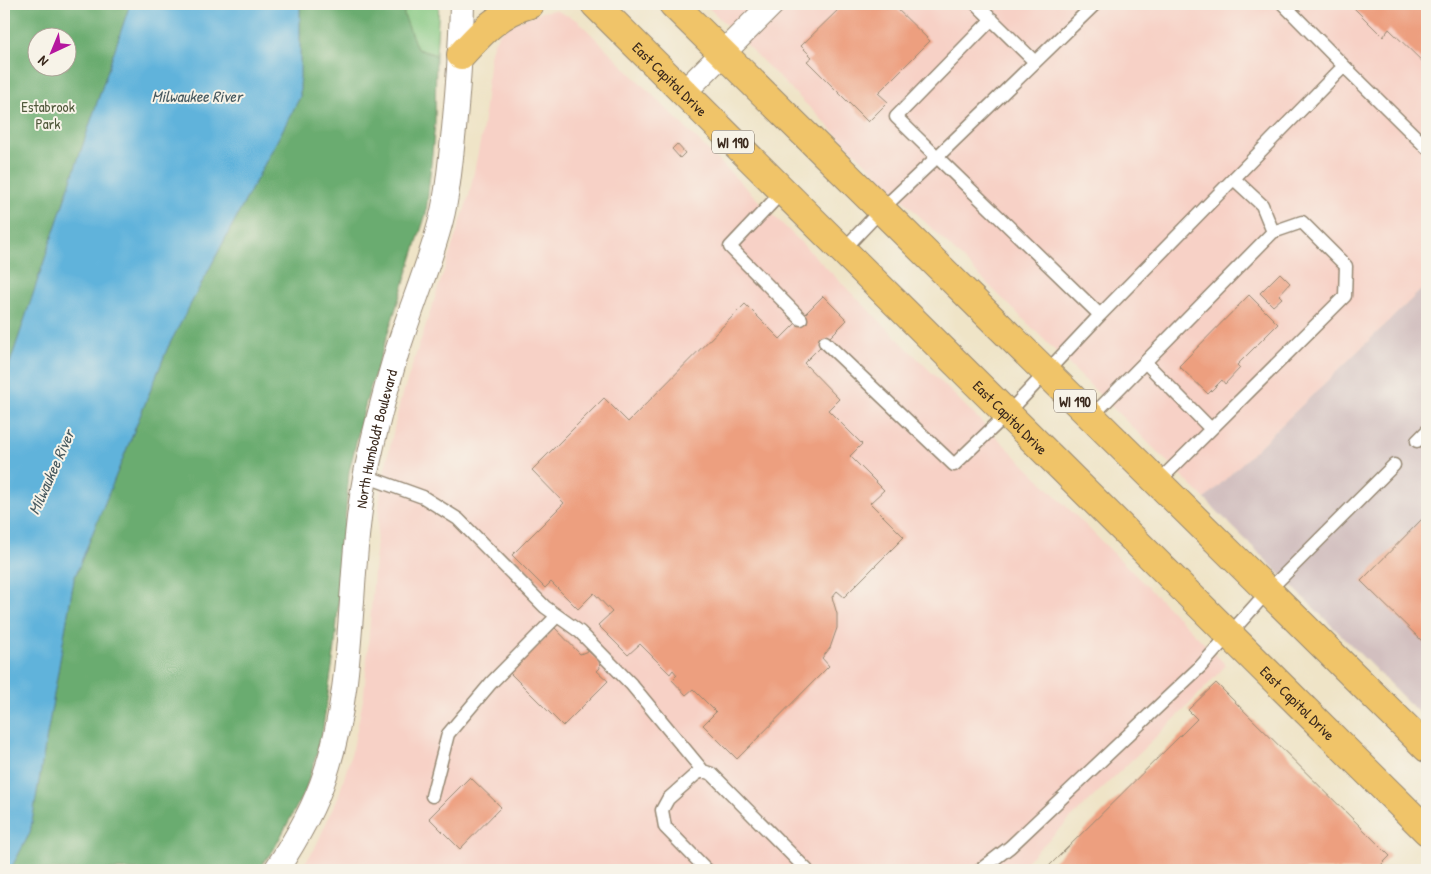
<svg xmlns="http://www.w3.org/2000/svg" width="1431" height="874" font-family="'Patrick Hand',sans-serif">
<rect width="100%" height="100%" fill="#f7f3e8"/>
<filter id="ink" filterUnits="userSpaceOnUse"><feTurbulence type="fractalNoise" baseFrequency=".02" numOctaves="2"/><feDisplacementMap in="SourceGraphic" scale="10" xChannelSelector="R" yChannelSelector="G"/><feConvolveMatrix kernelMatrix="1 2 1 2 8 2 1 2 1" color-interpolation-filters="sRGB"/></filter>
<filter id="wash" filterUnits="userSpaceOnUse"><feTurbulence type="fractalNoise" baseFrequency=".0096" numOctaves="4" result="noise"/><feDisplacementMap in="SourceGraphic" scale="20" xChannelSelector="R" yChannelSelector="G"/><feGaussianBlur stdDeviation="1.12" result="paint"/><feColorMatrix in="noise" values="0 0 0 0 0 0 0 0 0 0 0 0 0 0 0 0 0 1.4 0 .05"/><feComposite in="paint" operator="in"/></filter>
<g filter="url(#wash)">
<rect width="100%" height="100%" fill="#efe4c7"/>
<path fill="#f7d1c6" d="M 705,4 L 1427,4 L 1427,297 L 1420,291 L 1205,499 Z
M 555,10 L 577,20 L 1226,665 L 1185,709 L 1017,870 L 299,870 L 314,850 L 339,795 L 353,748 L 364,695 L 381,487 L 400,402 L 469,196 L 483,128 L 490,54 L 494,42 L 504,27 L 541,12 Z"/>
<path fill="#d2bfbf" d="M 1421,290 L 1427,297 L 1427,721 L 1205,499 Z"/>
<path fill="#84c881" stroke="#607950" d="M 404,4 L 439,4 L 436,55 L 417,49 L 403,15 Z"/>
<path fill="#6bac6f" stroke="#536b46" fill-rule="evenodd" d="M 4,4 L 130,4 L 4,381 ZM 38,38 L 68,38 L 68,68 L 38,68 Z
M 300,4 L 404,4 L 404,15 L 417,49 L 436,55 L 435,124 L 426,214 L 366,402 L 349,472 L 335,647 L 321,741 L 305,791 L 273,851 L 257,870 L 10,870 L 30,833 L 74,579 L 168,347 L 300,97 Z"/>
<path fill="#60b3db" stroke="#4e6e7c" d="M 130,4 L 300,4 L 300,97 L 168,347 L 74,579 L 30,833 L 10,870 L 4,870 L 4,381 Z"/>
<g id="blocks">
<path fill="#ed9f7f" d="M 844,4 L 892,4 L 930,41 L 878,93 L 888,102 L 868,122 L 807,61 L 812,57 L 801,46 Z
M 1350,4 L 1427,4 L 1427,66 L 1389,29 L 1383,37 Z
M 677,144 L 685,153 L 680,158 L 672,149 Z
M 1280,273 L 1290,283 L 1279,295 L 1282,298 L 1273,306 L 1260,293 Z
M 1249,295 L 1278,324 L 1237,365 L 1240,368 L 1225,384 L 1222,380 L 1208,394 L 1179,366 Z
M 823,296 L 847,320 L 804,363 L 839,399 L 828,410 L 862,444 L 850,456 L 884,490 L 870,503 L 904,537 L 844,597 L 837,591 L 832,597 L 837,614 L 837,628 L 830,648 L 822,658 L 829,666 L 737,759 L 703,725 L 716,712 L 693,689 L 686,695 L 672,680 L 677,675 L 673,670 L 670,674 L 640,644 L 628,655 L 598,625 L 612,612 L 594,593 L 578,609 L 551,582 L 545,588 L 512,555 L 564,503 L 532,470 L 604,398 L 628,422 L 745,304 L 780,339 Z
M 1427,514 L 1427,646 L 1361,581 Z
M 555,628 L 580,654 L 588,651 L 599,661 L 600,668 L 597,671 L 608,681 L 563,726 L 510,673 Z
M 1216,683 L 1390,856 L 1376,870 L 1045,870 L 1197,719 L 1188,710 Z
M 470,777 L 501,807 L 460,849 L 429,818 Z"/>
</g>
</g>
<g filter="url(#ink)">
<use href="#blocks" fill-opacity="0" stroke="#958772" stroke-width="1"/>
<g fill="none" stroke-linecap="round" stroke-linejoin="round">
<g stroke="#958772" stroke-width="15">
<path id="lane" d="M 976,4 L 1035,62
M 1344,66 L 1427,148
M 1234,179 L 1262,205 L 1273,232
M 783,191 L 730,247 L 801,319
M 843,250 L 881,210 L 937,157 L 896,117 L 992,19
M 1100,315 L 1344,66 L 1283,4
M 825,342 L 954,465 L 1007,414 L 1100,315 L 937,157 L 1095,4
M 1145,362 L 1211,429
M 1091,417 L 1273,232 L 1302,222 L 1346,266 L 1345,296 L 1158,482
M 1417,441 L 1427,431
M 365,476 L 423,497 L 458,519 L 545,607 L 580,632 L 631,684 L 703,771
M 432,796 L 448,734 L 491,683 L 557,616
M 707,870 L 665,827 L 662,810 L 668,799 L 696,774 L 703,771 L 712,774 L 807,870
M 980,870 L 1010,847 L 1201,666 L 1268,591 L 1394,465"/>
</g>
<g stroke="#958772" stroke-width="26">
<g id="street">
<path d="M 683,93 L 772,4"/>
<path id="s1" d="M 276,870 C 296,840 314,809 325,775 C 358,676 346,569 367,468 C 375,430 385,392 396,355 C 409,313 426,273 438,231 C 448,198 450,164 454,129 C 458,87 461,46 462,4"/>
</g>
</g>
<g stroke="#958772" stroke-width="30">
<g id="primary">
<path id="s2" d="M 595,4 L 1427,831"/>
<path d="M 673,4 L 1427,748"/>
<path d="M 461,55 C 481,33 500,12 530,4"/>
</g>
</g>
<use href="#lane" stroke="#fff" stroke-width="12"/>
<use href="#street" stroke="#fff" stroke-width="24"/>
<use href="#primary" stroke="#f0c469" stroke-width="28"/>
</g>
</g>
<g text-anchor="middle" dominant-baseline="central" stroke-width="4" stroke-linejoin="round" paint-order="stroke">
<g fill="#f7f3e8" stroke="#73665b" stroke-width="1">
<rect x="712" y="130.5" width="42" height="23" rx="4"/>
<rect x="1054" y="389.5" width="42" height="23" rx="4"/>
</g>
<g font-size="14" font-weight="bold" fill="#3b2a1e">
<text x="733" y="142">WI 190</text>
<text x="1075" y="401">WI 190</text>
</g>
<g font-size="15" fill="#3b2a1e" stroke="#f7f3e8">
<text stroke="none"><textPath href="#s2" startOffset="106">East Capitol Drive</textPath></text>
<text stroke="none"><textPath href="#s2" startOffset="586">East Capitol Drive</textPath></text>
<text stroke="none"><textPath href="#s1" startOffset="448">North Humboldt Boulevard</textPath></text>
<text stroke="none"><textPath href="#s2" startOffset="991">East Capitol Drive</textPath></text>
</g>
<g font-size="15" fill="#51593c" stroke="#f7f3e8">
<text x="48" y="106">Estabrook<tspan x="48" dy="17">Park</tspan></text>
</g>
<g font-size="16" font-style="italic" fill="#485a60" stroke="#f7f3e8">
<text x="197" y="96">Milwaukee River</text>
<text transform="translate(51 472) rotate(-66)">Milwaukee River</text>
</g>
</g>
<rect width="1431" height="874" fill="none" stroke="#f7f3e8" stroke-width="20"/>
<g transform="translate(52 52) rotate(224)"><circle r="24" fill="#f7f3e8" stroke="#aca397"/>
<path d="M0-4L9 19L0 12L-9 19Z" fill="#b5179e"/>
<text y="-8" font-size="14" font-weight="bold" text-anchor="middle" fill="#3b2a1e">N</text>
</g>
</svg>
